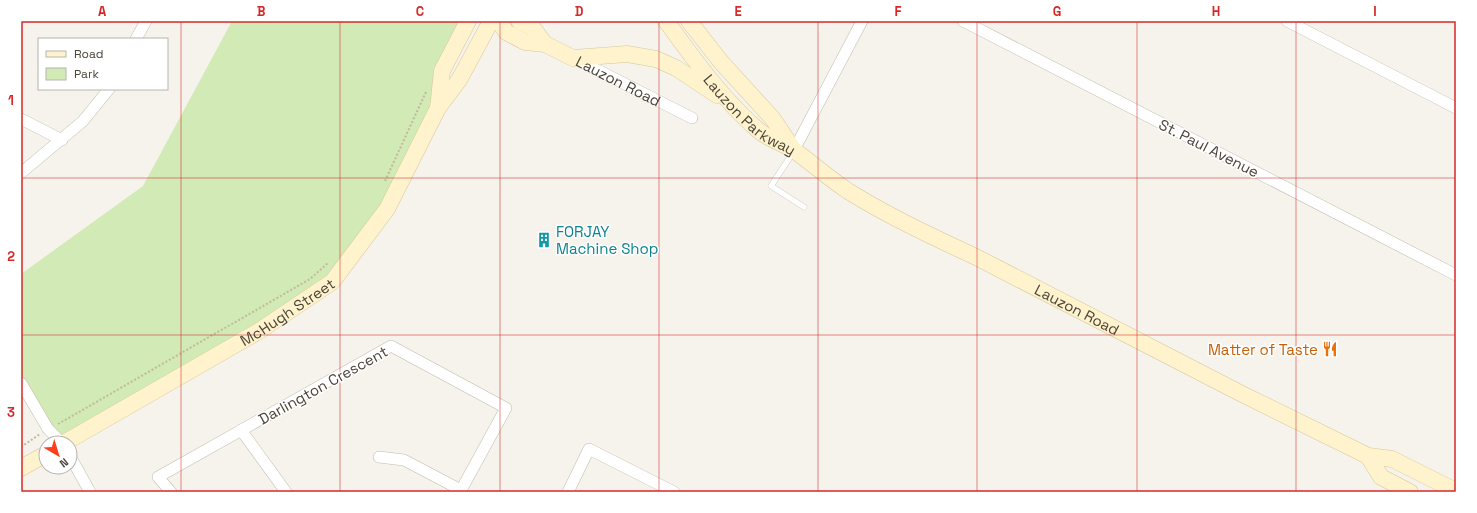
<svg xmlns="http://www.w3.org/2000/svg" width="1477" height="513" font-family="'Space Grotesk',sans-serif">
<rect width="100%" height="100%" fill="#f6f3ec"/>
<path fill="#d2eab5" d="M 232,21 L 468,21 L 438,108 L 387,209 L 332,282 L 63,443 L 21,376 L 21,274 L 143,186 Z"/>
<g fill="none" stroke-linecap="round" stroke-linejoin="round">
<g stroke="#c2bbae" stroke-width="6">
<path id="lane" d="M 794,151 L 771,186 L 804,207"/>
</g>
<g stroke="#c2bbae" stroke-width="12">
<g id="street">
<path d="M 963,21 L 1456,275"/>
<path d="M 1287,21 L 1456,108"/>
<path d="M 136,39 L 146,21"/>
<path id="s1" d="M 574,58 L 692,118"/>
<path d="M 21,119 L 62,140"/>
<path d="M 794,150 L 862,21"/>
<path d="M 21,173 L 83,121 L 109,89"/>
<path d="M 21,383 L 48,429 L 62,443"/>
<path d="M 241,430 L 286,492"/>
<path d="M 70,456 L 90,492"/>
<path d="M 379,457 L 404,460 L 461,490"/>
<path d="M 171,492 L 158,477 L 391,346 L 506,408 L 460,492"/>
<path d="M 568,492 L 589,449 L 674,492"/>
</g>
</g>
<g stroke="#d6c79b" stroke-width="17">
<g id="secondary">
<path d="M 499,21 L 506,32 L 525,42 L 545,44 L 573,58 L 627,54 L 656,59 L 676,68 L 717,95"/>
<path d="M 519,21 L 533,28 L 545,44"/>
<path id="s2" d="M 666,21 C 694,59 722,99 758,130 C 768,139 783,143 795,151 C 813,164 830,179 848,191 C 888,216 933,237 976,257 L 1242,394 L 1368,456 L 1392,459 L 1456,491"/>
<path d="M 689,21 L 721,62 L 773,119 L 793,149"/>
<path d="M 438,108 L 442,71 L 468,21"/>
<path id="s3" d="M 64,443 L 259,331 L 332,282 L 387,209 L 438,108 L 459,80 L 491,21"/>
<path d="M 1368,456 L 1381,477 L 1410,492"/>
<path d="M 21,468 L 46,454"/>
</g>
</g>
<path stroke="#c4b79f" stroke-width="2" stroke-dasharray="2 2" stroke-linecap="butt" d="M 385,181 L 426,92
M 58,424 L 310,279 L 328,263
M 21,447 L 40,434"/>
<use href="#lane" stroke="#fff" stroke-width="5.5"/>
<use href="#street" stroke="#fff" stroke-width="11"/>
<use href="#secondary" stroke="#fff3cd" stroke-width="16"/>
</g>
<path fill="none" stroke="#d62828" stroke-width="1" stroke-opacity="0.55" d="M 181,21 L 181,492M 340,21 L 340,492M 500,21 L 500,492M 659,21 L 659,492M 818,21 L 818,492M 977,21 L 977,492M 1137,21 L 1137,492M 1296,21 L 1296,492M 21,178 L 1456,178M 21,335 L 1456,335"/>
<defs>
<g id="building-bare" transform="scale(1.2)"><path d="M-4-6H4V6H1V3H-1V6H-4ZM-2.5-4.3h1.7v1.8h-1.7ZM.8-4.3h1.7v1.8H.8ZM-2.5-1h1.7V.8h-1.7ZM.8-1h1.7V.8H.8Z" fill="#0f9aa8" stroke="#fff" stroke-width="2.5" paint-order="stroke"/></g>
<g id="restaurant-bare" transform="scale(1.2)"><path d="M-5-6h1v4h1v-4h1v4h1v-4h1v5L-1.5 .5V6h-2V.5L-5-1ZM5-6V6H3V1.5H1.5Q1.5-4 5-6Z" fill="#e8710a" stroke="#fff" stroke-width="2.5" paint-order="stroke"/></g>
</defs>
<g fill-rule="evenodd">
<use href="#building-bare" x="544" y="240"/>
<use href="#restaurant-bare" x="1330" y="349"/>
</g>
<g text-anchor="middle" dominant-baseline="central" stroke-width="3" stroke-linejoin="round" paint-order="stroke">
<g font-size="15" fill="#4b4439" stroke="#fff">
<text stroke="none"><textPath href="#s1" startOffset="50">Lauzon Road</textPath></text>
<text stroke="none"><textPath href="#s2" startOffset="127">Lauzon Parkway</textPath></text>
<text transform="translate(1209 148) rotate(27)">St. Paul Avenue</text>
<text stroke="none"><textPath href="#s2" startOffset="510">Lauzon Road</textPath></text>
<text stroke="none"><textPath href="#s3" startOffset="259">McHugh Street</textPath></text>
<text transform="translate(323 385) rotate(-29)">Darlington Crescent</text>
</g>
<g font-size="15" fill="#0d838f" stroke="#fff" text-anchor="start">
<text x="556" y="231">FORJAY<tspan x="556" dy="17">Machine Shop</tspan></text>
</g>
<g font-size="15" fill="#c56008" stroke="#fff" text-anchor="end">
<text x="1318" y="349">Matter of Taste</text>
</g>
</g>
<rect width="1477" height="513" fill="none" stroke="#ffffff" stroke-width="44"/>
<rect x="38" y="38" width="130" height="52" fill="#ffffff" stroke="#b7b4b0"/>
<rect x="46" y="51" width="20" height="6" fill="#fff3cd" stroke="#b7b4b0"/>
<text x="74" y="58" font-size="12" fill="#4b4439">Road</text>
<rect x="46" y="68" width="20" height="12" fill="#d2eab5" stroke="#b7b4b0"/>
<text x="74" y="78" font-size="12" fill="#4b4439">Park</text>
<g transform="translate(58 455) rotate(142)"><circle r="19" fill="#ffffff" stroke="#b7b4b0"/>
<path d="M0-3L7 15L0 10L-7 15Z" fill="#fc3f1d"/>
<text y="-6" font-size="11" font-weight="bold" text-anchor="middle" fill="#4b4439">N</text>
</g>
<rect x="22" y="22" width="1433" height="469" fill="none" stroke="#d62828" stroke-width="1.5"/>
<g font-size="13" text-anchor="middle" font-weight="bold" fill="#d62828">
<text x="102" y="16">A</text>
<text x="261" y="16">B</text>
<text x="420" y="16">C</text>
<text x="579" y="16">D</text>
<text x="738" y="16">E</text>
<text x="898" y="16">F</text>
<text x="1057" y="16">G</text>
<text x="1216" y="16">H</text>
<text x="1375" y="16">I</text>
<text x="11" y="105">1</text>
<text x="11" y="261">2</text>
<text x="11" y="417">3</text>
</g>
</svg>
